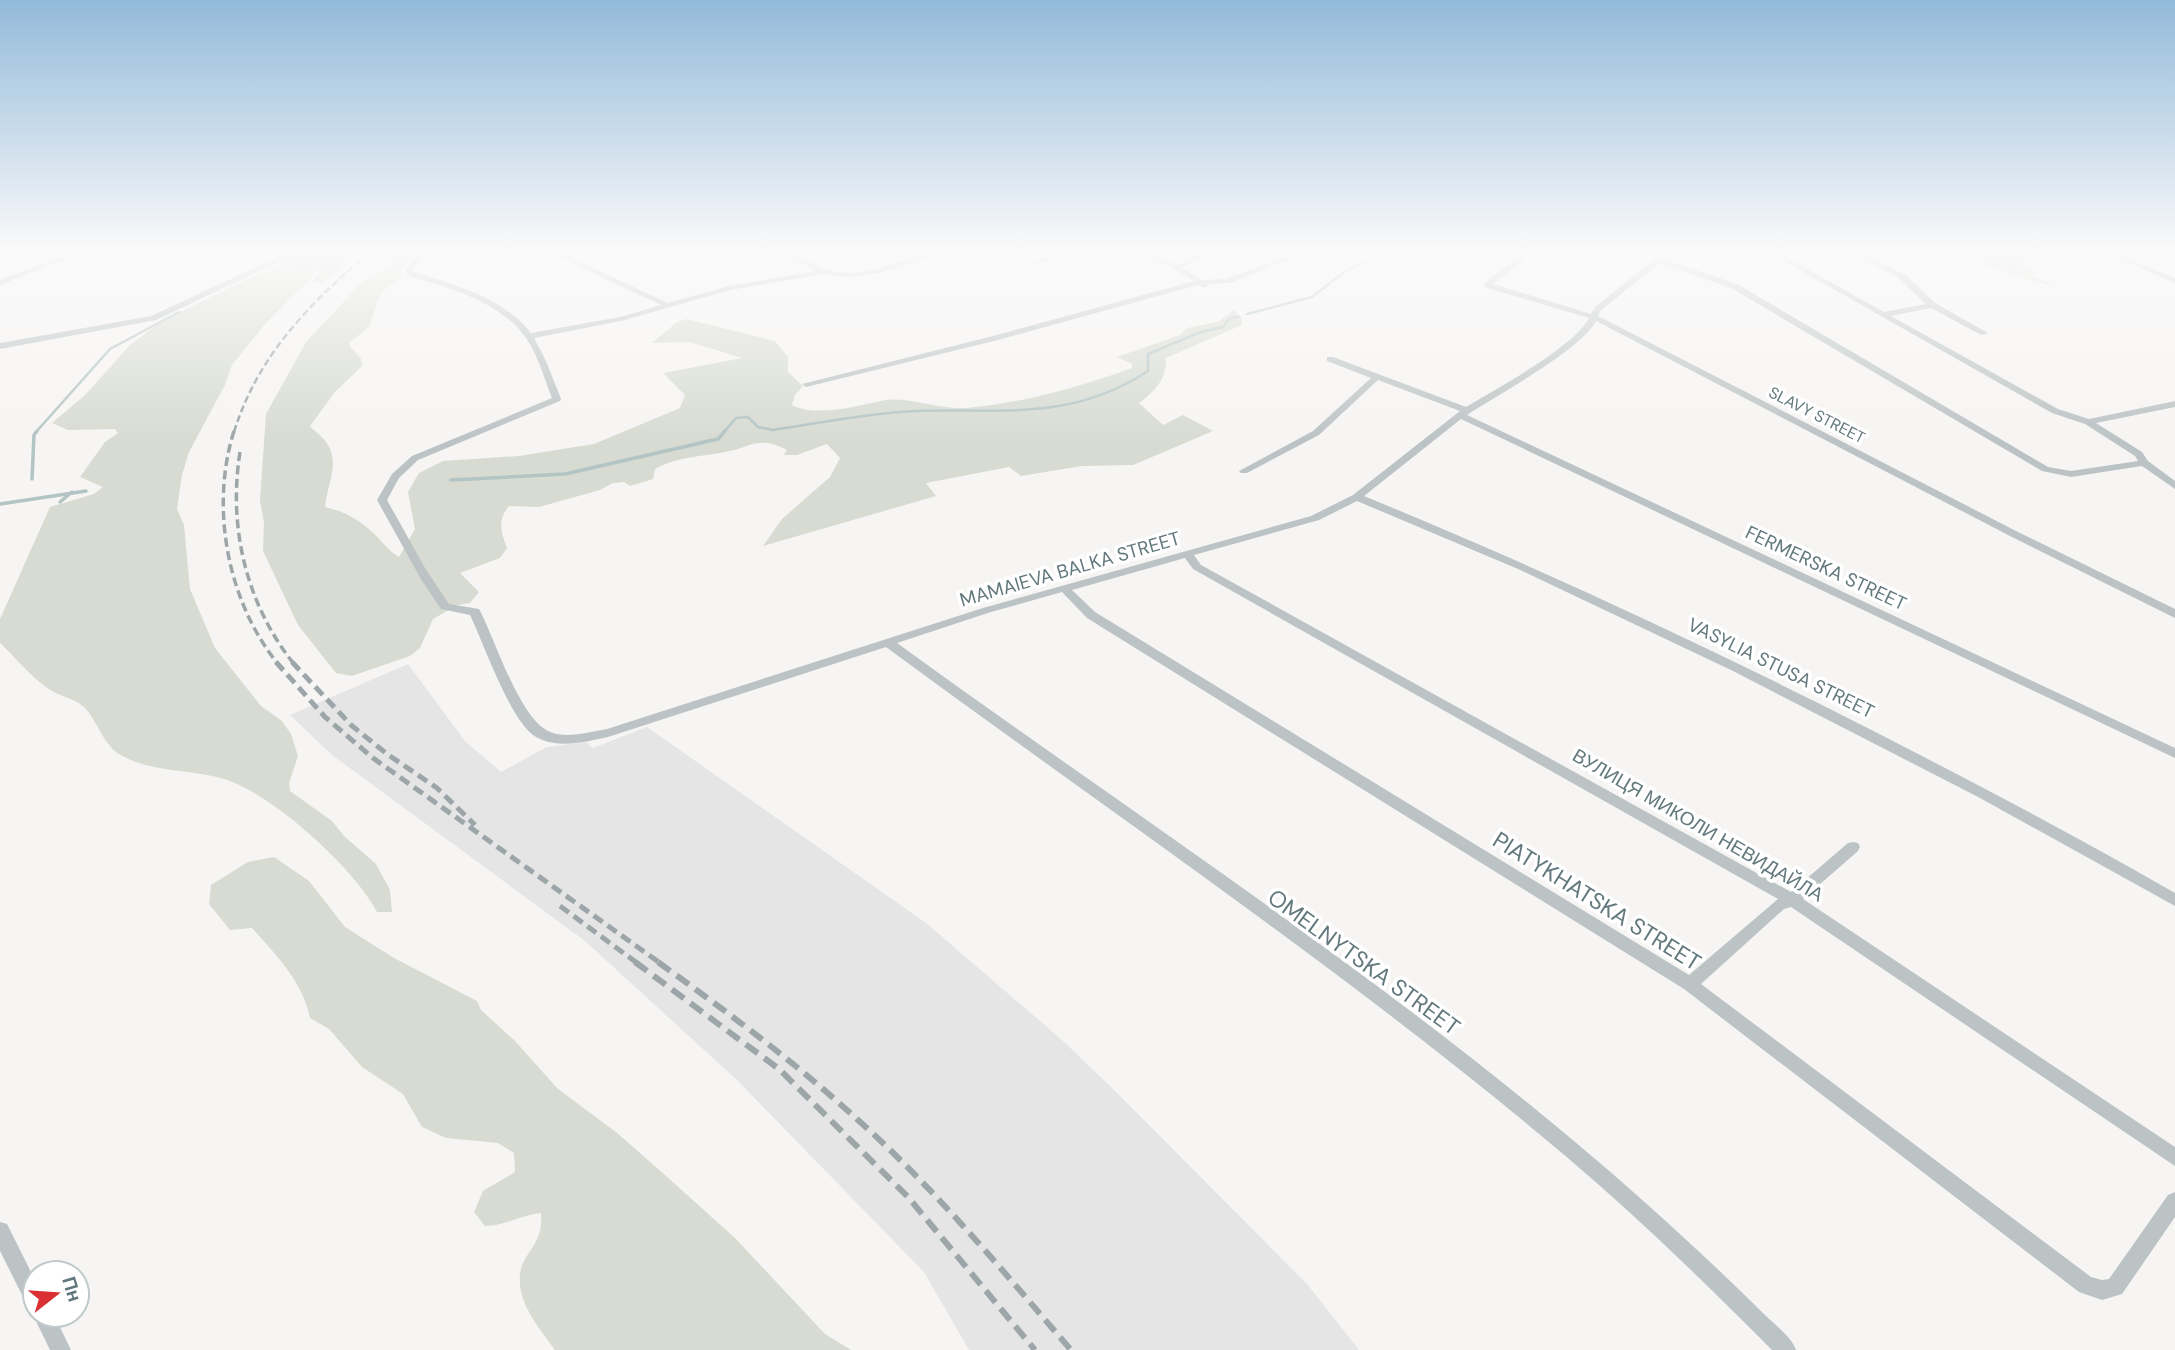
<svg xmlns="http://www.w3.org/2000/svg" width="2175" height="1350" font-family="'DM Sans',sans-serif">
<rect width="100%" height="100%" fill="#f6f5f3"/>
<path fill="#e4e5e4" d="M 408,664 L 465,741 L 501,772 L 547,747 L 586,742 L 593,748 L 647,727 L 926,923 L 1062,1040 L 1115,1091 L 1307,1284 L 1359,1350 L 969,1350 L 924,1272 L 738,1081 L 585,941 L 332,755 L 290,715 Z"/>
<path fill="#d7dbd2" d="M 303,252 L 358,252 L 323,283 L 311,282 L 321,272 L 318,267 L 312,267 L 316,270 L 311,278 L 266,323 L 232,365 L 225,385 L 189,452 L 182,475 L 177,509 L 184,525 L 190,589 L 215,648 L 261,706 L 282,721 L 291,734 L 298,756 L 289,783 L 290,791 L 332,821 L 344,836 L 376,864 L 390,890 L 392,912 L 377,912 C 355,869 273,795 227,780 C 192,768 152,774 119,754 C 103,744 97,720 84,707 C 74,698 57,696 46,687 C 29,675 15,657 0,643 L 0,619 L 50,507 L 94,494 L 103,487 L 80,477 L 105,442 L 118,433 L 115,429 L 68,430 L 52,423 L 85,395 L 130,345 L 162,321 L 260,273 L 308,268 L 268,271 Z
M 1959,252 C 1982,252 2013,247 2032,261 L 2022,267 L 2037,273 L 2029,275 L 2060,288 L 1988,267 L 1973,259 L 1976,258 Z
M 408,253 L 411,258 L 402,268 L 401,277 C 376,294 380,296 371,322 C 368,330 356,337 350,342 L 350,346 L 361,359 L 362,366 L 335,392 L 310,426 C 315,432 322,436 326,442 C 341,463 327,484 325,507 C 342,511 357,518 370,530 C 381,539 386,549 399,557 L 415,529 L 408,492 L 419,473 L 443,461 L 519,456 L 594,444 L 680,408 L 685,395 L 663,373 L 742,358 L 690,342 L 652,343 L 677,322 L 687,319 L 775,341 L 788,357 L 788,372 L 803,386 L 795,395 L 792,405 C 816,418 861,405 886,400 C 909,397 941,410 966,408 C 1023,403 1079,387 1132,368 L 1132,364 L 1117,357 L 1180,335 L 1187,328 L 1218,322 L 1234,310 L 1242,319 L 1242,325 L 1166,358 C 1167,379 1155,391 1139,403 L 1163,425 L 1183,415 L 1213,431 L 1133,465 L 1082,466 L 1021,476 L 1009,467 L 926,483 L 936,496 L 763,546 L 782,519 L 830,477 L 840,458 L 827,444 L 797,455 L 784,455 L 787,450 C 779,446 769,442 761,443 C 751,443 743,448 734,450 C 707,457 680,455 655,469 L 653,479 L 630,486 L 624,482 L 613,483 L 600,490 L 539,507 L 509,506 C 497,520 501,532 507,548 L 500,558 L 460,573 L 479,592 L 470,603 L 458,605 L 433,619 L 420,648 L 410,656 L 352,676 L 336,673 L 298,625 L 263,551 L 264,523 L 260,500 L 266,414 L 306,342 L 364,280 L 390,266 L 396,257 Z
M 274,857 L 309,881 L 345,927 L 394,958 L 477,1001 L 481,1010 L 515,1041 L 558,1089 L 616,1132 L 665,1175 L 736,1239 L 825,1334 L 851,1350 L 555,1350 C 540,1329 517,1303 520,1275 C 522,1252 544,1246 541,1213 C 521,1215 504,1226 485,1226 L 474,1212 L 483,1191 L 515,1172 L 514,1153 L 498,1143 L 446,1138 L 422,1127 L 403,1094 L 362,1067 L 329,1029 L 310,1018 C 303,982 276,955 252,928 L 230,930 L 209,904 L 211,885 L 248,862 Z"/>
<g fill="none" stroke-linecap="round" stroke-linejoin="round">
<path stroke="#b3c4c4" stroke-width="2.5" d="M 1247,314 L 1312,297 L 1347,270 L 1387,252
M 36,432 L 110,349 L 179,312
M 724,432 L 736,418 L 748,417 L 758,427 L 773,430 C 820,423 868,413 916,411 C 1002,408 1070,422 1148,371 L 1148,354 L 1201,332 L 1223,327 L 1230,318 L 1239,317"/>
<path stroke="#b3c4c4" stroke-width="3.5" d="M 32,479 L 34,435 L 37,431
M 451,480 L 565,474 L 718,439 L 725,431
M 60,502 L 72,492
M 0,504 L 86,491"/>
<path fill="#bcc3c4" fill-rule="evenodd" d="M 7,252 L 18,252 L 0,260 L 0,255 Z
M 73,252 L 84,252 L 0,285 L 0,280 Z
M 289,252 L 299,252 L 156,320 L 0,349 L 0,343 L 151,316 Z
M 421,252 L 428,252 L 413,270 L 417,273 C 456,285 505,299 531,333 L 620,317 L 661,305 L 549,252 L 559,252 L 668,303 L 729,286 L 815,271 L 780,252 C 803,252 818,273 848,273 C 882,273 913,252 945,252 L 883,272 L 851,277 L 823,274 L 730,290 L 621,321 L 534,338 L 546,361 L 561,399 L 560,401 L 418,460 L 399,478 L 387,500 L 425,568 L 449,604 L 479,609 C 495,638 521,725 553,733 C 570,738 590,732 607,729 L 983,608 L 1311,516 L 1353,495 L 1460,411 L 1378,380 L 1319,435 L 1247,473 L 1241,473 L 1239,471 L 1313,431 L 1371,378 L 1327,361 L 1327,357 L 1333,357 L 1466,407 C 1496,389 1574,347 1589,318 L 1484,287 L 1484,283 L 1525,252 L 1533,252 L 1493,284 L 1591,314 L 1595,307 L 1664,252 L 1672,252 L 1664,259 L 1737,284 L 2048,467 L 2071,471 L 2138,461 L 2135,456 L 2085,424 L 2052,413 L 1768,252 L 1777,252 L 1884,312 L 1926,304 L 1900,279 L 1852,252 L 1861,252 L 1906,275 L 1935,303 L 1988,333 L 1981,335 L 1931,308 L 1891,316 L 2058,409 L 2089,419 L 2175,401 L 2175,407 L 2096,423 L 2142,452 L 2148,461 L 2175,481 L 2175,489 L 2142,466 L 2071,477 L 2042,471 L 1731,288 L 1660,263 L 1601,310 L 1598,316 L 2018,532 L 2175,609 L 2175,618 L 2010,536 L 1596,321 C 1581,350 1497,395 1467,415 L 2175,748 L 2175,758 L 1461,419 L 1364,496 C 1518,559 1668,628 1816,702 C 1937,763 2057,825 2175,893 L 2175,906 L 1980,798 L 1733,671 L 1518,569 L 1357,501 L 1319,520 L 1194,555 L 1201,565 L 1791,892 L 1848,843 L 1853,842 L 1858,843 L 1860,847 L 1858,851 L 1803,899 L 2175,1147 L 2175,1166 L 1791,907 L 1784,909 L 1701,984 L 2091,1277 L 2102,1280 L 2109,1279 L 2168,1195 L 2175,1192 L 2175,1217 L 2122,1294 L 2102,1300 L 2079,1292 L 1684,989 L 1087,618 L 1062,592 L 991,612 L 897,643 C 1167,839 1451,1020 1695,1248 C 1719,1270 1743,1293 1766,1316 C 1776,1326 1791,1336 1796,1350 L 1772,1350 C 1706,1284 1640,1219 1569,1159 C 1352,975 1115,816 886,647 L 608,737 C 585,742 554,750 533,735 C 509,717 484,644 470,615 L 441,609 L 422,581 L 377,500 L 392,474 L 412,456 L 552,398 C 544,378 538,355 526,338 C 501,302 450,288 411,277 L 406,272 L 406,268 ZM 1185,558 L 1193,569 L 1778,899 L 1689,975 L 1095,612 L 1072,590 Z
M 1067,252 L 1080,252 L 1032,266 L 1028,264 Z
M 1137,252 L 1147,252 L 1177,265 L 1202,252 L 1212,252 L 1182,267 L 1201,280 L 1226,279 L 1297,252 L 1308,252 L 1230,283 L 1206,284 L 1208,286 L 1204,288 L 1198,285 L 998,340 L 806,387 L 802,384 L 993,336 L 1194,281 L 1178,271 Z
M 2103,252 L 2113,252 L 2175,278 L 2175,283 Z
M 0,1222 L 7,1224 L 35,1280 L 35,1310 L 28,1307 L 0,1251 Z
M 35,1310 L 35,1315 L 54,1315 L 71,1350 L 50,1350 L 33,1315 Z"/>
<path stroke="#9ca6a9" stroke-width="2.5" stroke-dasharray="7 3.5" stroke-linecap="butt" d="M 234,432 C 258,355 310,303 370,252"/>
<path stroke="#9ca6a9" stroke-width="3.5" stroke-dasharray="9 4.5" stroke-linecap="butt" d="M 234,431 C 210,507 227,601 278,664
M 240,452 C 228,527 246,604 294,664"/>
<path stroke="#9ca6a9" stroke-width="5" stroke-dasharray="11 6" stroke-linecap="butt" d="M 276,662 L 325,717 L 373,758 L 660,963
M 292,662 L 351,725 L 387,754 L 437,788 L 475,825
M 560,906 L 637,963"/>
<path stroke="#9ca6a9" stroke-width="6" stroke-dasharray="15 8" stroke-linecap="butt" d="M 635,962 L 779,1069 L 908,1197 L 1035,1350
M 658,962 C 727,1012 795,1062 858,1120 C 936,1190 1003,1271 1071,1350"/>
</g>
<linearGradient id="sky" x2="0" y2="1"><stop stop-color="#93bada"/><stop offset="0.57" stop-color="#fbfafa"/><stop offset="1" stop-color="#fbfafa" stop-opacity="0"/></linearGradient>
<rect width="2175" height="441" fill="url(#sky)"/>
<g text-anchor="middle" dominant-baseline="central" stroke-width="7" stroke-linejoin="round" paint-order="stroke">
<g font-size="16" fill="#62787c" stroke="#fff">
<text transform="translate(1817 415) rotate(27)">SLAVY STREET</text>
</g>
<g font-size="19" fill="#62787c" stroke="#fff">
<text transform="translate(1826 568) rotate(25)">FERMERSKA STREET</text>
<text transform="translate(1070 569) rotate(-16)">MAMAIEVA BALKA STREET</text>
<text transform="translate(1781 668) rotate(26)">VASYLIA STUSA STREET</text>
<text transform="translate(1698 825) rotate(30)">ВУЛИЦЯ МИКОЛИ НЕВИДАЙЛА</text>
</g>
<g font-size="23" fill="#62787c" stroke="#fff">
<text transform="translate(1597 901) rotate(32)">PIATYKHATSKA STREET</text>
<text transform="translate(1364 962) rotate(36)">OMELNYTSKA STREET</text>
</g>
</g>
<g transform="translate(56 1294) rotate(73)"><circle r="33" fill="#ffffff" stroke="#c0c9cb" stroke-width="2"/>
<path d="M0-5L12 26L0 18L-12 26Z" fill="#da2f33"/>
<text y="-10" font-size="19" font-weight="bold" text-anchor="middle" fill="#62787c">Пн</text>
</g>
</svg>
